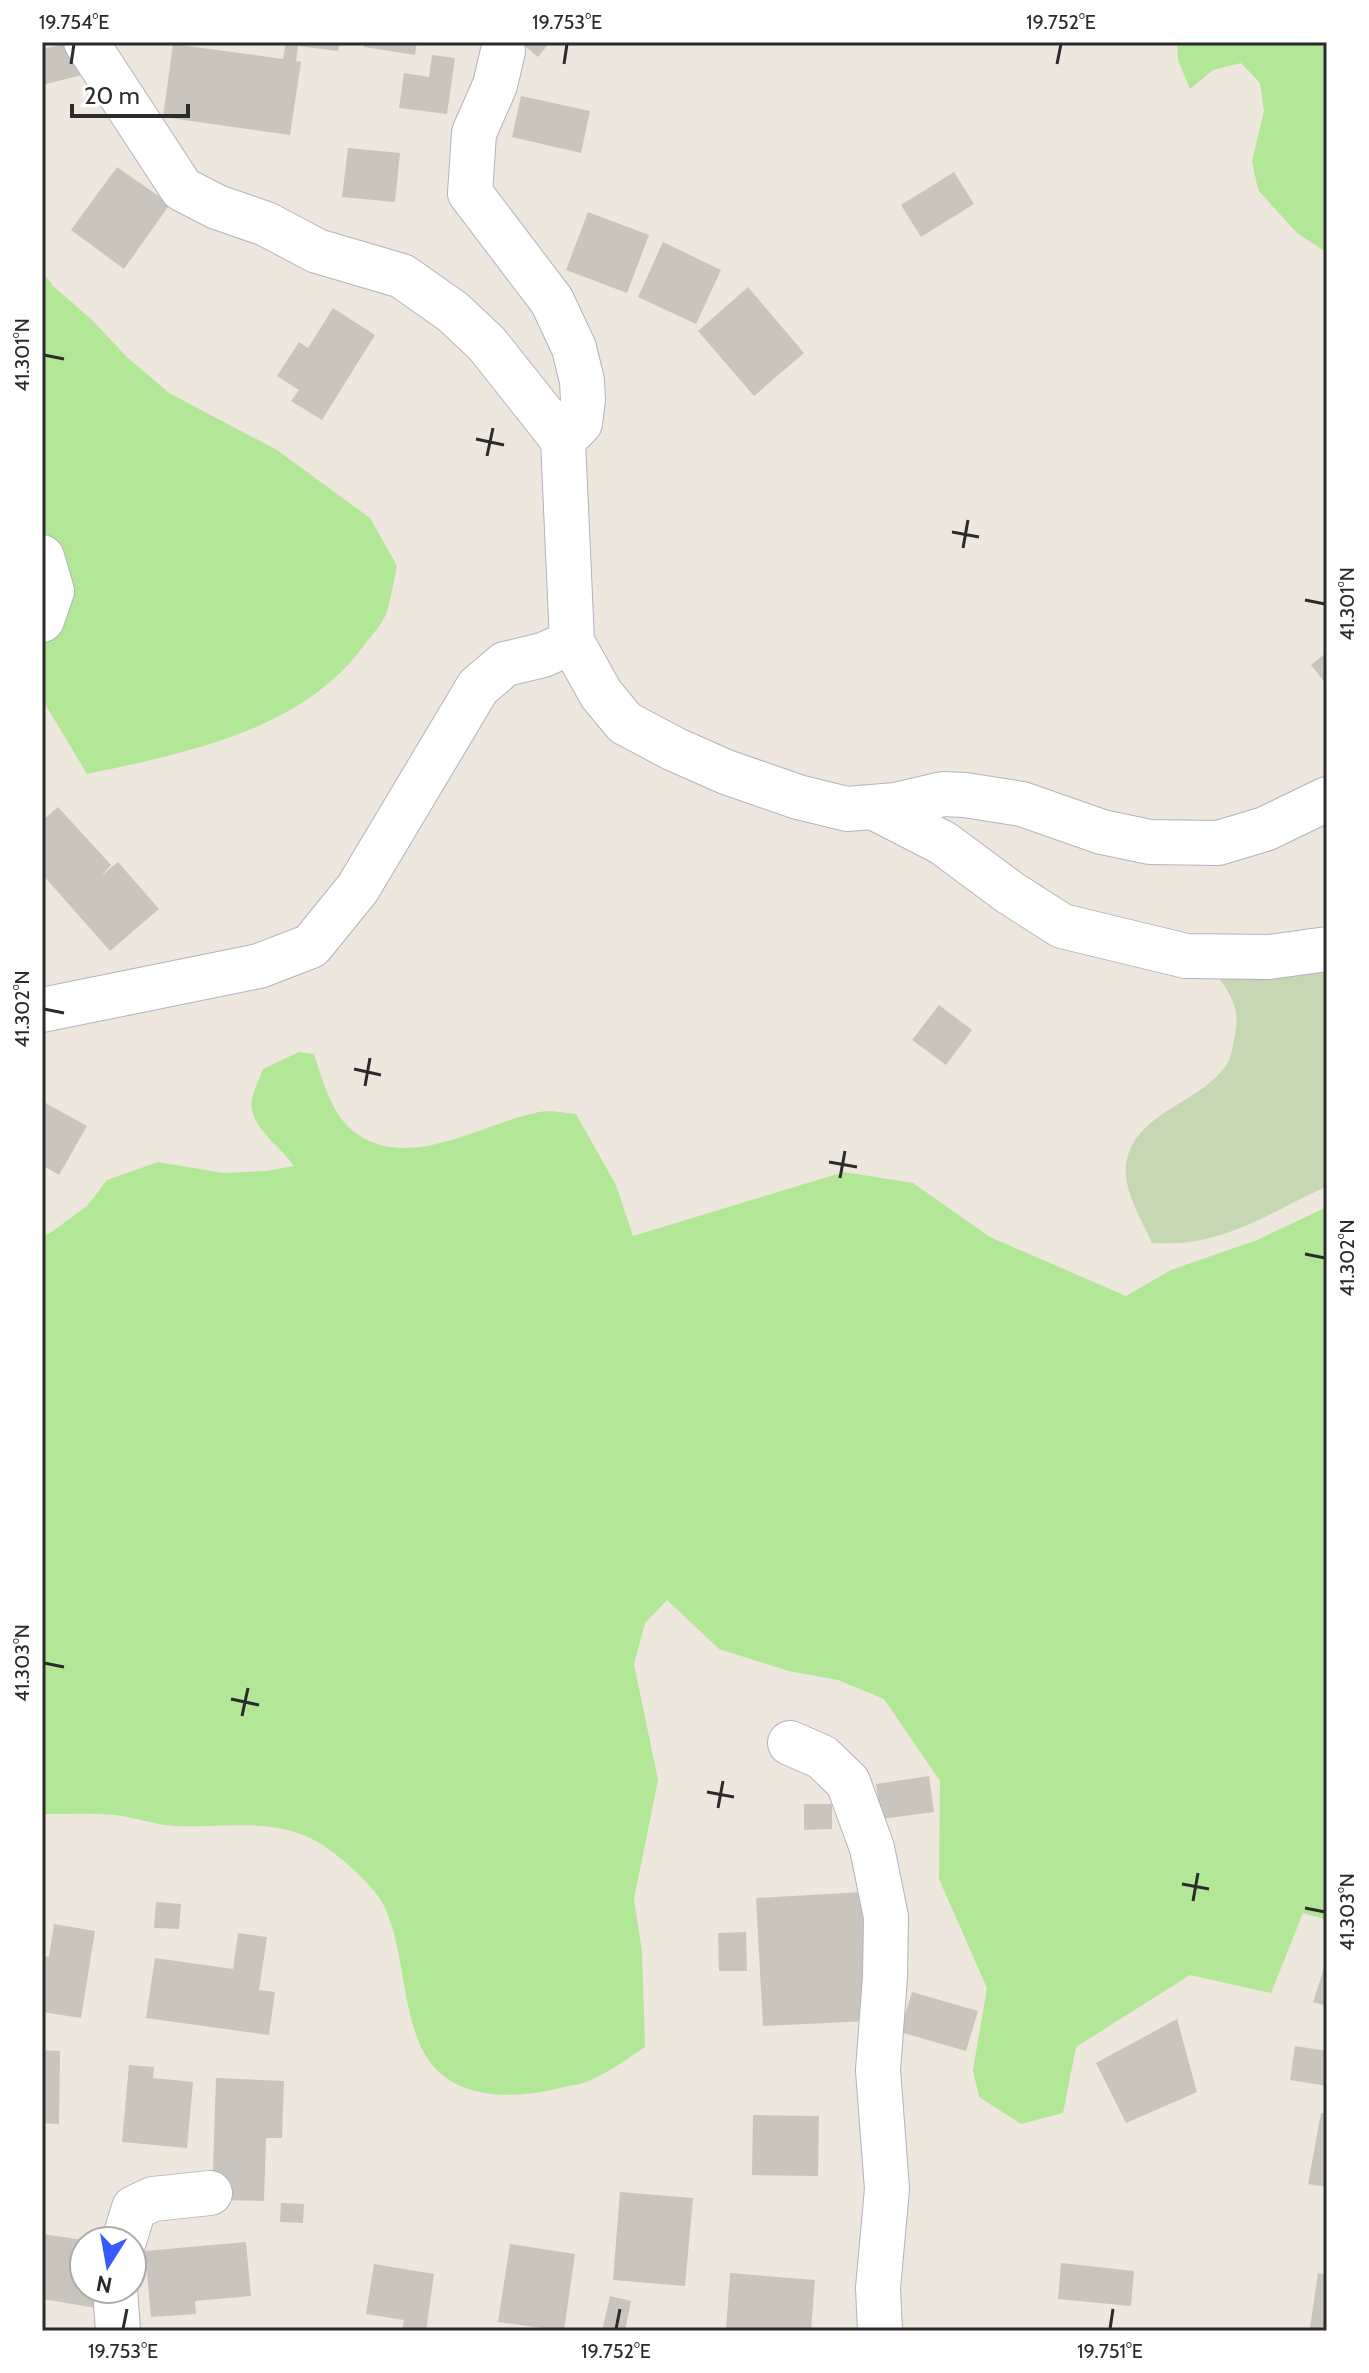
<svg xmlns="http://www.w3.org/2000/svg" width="1369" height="2373" font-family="Cabin,sans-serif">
<rect width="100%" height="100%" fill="#eee7dd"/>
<path fill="#b1e797" d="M 1177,42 L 1327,42 L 1327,253 L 1297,233 L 1258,190 L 1252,161 L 1264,111 L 1260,83 L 1241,63 L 1213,70 L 1190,89 L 1178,60 Z
M 42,271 L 53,286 L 91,319 L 128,358 L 169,393 L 277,450 L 370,518 L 397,566 C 394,581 391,599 386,614 C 382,624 372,635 365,644 C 303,731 185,753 87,774 L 42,699 Z
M 299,1052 L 314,1054 C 322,1078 331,1113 352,1130 C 406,1175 482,1123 539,1112 C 551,1110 564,1113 576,1114 L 616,1185 L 633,1236 L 844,1172 L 913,1183 L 990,1237 L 1126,1296 L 1171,1270 L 1257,1240 L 1327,1207 L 1327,1920 L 1303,1913 L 1271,1993 L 1190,1975 L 1076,2047 L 1063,2113 L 1021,2124 L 979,2097 L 973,2070 L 987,1988 L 939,1879 L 940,1781 L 884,1699 L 838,1680 L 789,1671 L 719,1649 L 667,1600 L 645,1623 L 634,1664 L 658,1780 L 634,1899 L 642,1952 L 645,2047 C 628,2058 611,2071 593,2079 C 584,2084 573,2085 564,2087 C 510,2101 441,2102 418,2040 C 402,1998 403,1951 386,1910 C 378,1889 342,1858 323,1845 C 277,1816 226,1828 175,1826 C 155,1825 135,1817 115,1815 C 91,1813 66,1814 42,1814 L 42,1236 L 50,1233 L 87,1206 L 107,1180 L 158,1162 L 223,1173 L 266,1171 L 294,1166 C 280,1145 247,1126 252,1099 C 254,1089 260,1078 263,1069 Z"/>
<path fill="#c5d8b3" d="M 1327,964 L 1327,1186 C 1267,1214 1221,1248 1152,1243 C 1142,1220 1124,1192 1126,1167 C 1131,1112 1200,1105 1227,1064 C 1232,1056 1233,1043 1235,1034 C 1240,1010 1232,996 1218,977 Z"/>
<path fill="#c9c4bc" d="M 74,42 L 82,75 L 42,85 L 42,49 Z
M 286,42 L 340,42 L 338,51 L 298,46 L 296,61 L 301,62 L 290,135 L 163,117 L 173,44 L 283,59 Z
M 364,42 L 417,42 L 415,55 L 364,47 Z
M 520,42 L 550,42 L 538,57 Z
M 432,55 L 455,58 L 447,114 L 399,108 L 404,73 L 429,77 Z
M 521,96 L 590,111 L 581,153 L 512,137 Z
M 348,148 L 400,153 L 395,202 L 342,197 Z
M 117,167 L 170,204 L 124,269 L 71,230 Z
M 954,172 L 974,204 L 921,237 L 901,205 Z
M 588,212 L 649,235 L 627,293 L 566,270 Z
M 663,242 L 721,270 L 696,324 L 638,297 Z
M 748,287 L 804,353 L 754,396 L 698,331 Z
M 333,308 L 375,335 L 322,420 L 291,401 L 299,390 L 277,376 L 299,342 L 308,348 Z
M 1327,652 L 1327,685 L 1311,665 Z
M 58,807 L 111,865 L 101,876 L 118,862 L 159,909 L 110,951 L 42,874 L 42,821 Z
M 939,1005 L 972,1030 L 946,1065 L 912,1040 Z
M 42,1101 L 87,1126 L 59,1175 L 42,1165 Z
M 929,1776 L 934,1812 L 881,1819 L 876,1784 Z
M 804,1804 L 832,1804 L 832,1829 L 804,1830 Z
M 862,1892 L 869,2021 L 763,2026 L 756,1898 Z
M 156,1902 L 181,1904 L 179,1929 L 154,1928 Z
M 54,1924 L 95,1931 L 81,2018 L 42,2012 L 42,1956 L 49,1957 Z
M 746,1932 L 747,1971 L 719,1971 L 718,1933 Z
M 238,1933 L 267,1937 L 259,1990 L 275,1992 L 269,2035 L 146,2018 L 155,1958 L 233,1969 Z
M 1326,1962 L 1327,1962 L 1327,2006 L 1313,2002 Z
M 912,1992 L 978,2011 L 966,2051 L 900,2032 Z
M 1177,2019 L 1197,2092 L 1126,2123 L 1096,2063 Z
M 1295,2046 L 1327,2051 L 1327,2086 L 1290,2080 Z
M 42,2050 L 60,2051 L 59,2124 L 42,2123 Z
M 129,2065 L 154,2067 L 153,2078 L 193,2082 L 187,2148 L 122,2142 Z
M 216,2078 L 284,2081 L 282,2138 L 266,2138 L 264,2201 L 212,2200 Z
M 1321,2113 L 1327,2114 L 1327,2187 L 1308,2184 Z
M 753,2115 L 819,2116 L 818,2176 L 752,2175 Z
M 620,2192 L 693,2198 L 685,2286 L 613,2280 Z
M 281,2203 L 304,2204 L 303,2223 L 280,2222 Z
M 42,2234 L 84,2240 L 84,2289 L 100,2289 L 97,2308 L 42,2299 Z
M 246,2242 L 251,2296 L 195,2301 L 196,2314 L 151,2317 L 145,2251 Z
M 510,2244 L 575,2254 L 564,2331 L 498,2322 Z
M 1061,2263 L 1134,2271 L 1131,2306 L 1058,2299 Z
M 374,2264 L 434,2274 L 426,2331 L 402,2330 L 404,2320 L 366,2314 Z
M 730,2273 L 815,2280 L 811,2331 L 726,2331 Z
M 1318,2273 L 1327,2275 L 1327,2330 L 1310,2328 Z
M 610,2296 L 631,2301 L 625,2331 L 602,2331 Z"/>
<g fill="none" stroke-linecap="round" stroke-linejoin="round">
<g stroke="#b1b3c0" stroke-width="46">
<path id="minor" d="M 86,42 L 182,189 L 217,207 L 266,224 L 317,251 L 402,276 L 453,312 L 487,344 L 563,440 L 572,642 L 601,694 L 625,723 L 674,749 L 726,772 L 798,797 L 847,809 L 896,805 L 943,794 L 965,795 L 1022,804 L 1102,832 L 1150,842 L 1218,843 L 1265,829 L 1327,799
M 503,51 L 495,85 L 474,133 L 470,193 L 552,301 L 574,348 L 582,381 L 583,400 L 580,423 L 563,440
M 42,557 L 52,591 L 42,620
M 875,808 L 943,843 L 1009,892 L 1062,926 L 1186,956 L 1269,957 L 1327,949
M 42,1010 L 259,966 L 311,946 L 358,888 L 478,687 L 505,664 L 543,655 L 572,642
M 790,1743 L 822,1757 L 848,1782 L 872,1848 L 886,1917 L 885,1977 L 878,2070 L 887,2189 L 878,2288 L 880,2331
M 124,2241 L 134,2208 L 153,2199 L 210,2193
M 115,2289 L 118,2331"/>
</g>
<use href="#minor" stroke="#fff" stroke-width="44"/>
</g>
<path fill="none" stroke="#2b2b2b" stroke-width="3" d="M 71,64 L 74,44M 564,64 L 567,44M 1057,64 L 1061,44M 44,355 L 64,359M 476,439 L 504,445M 487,456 L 493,428M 952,532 L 979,537M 963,548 L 968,520M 1305,600 L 1325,604M 44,1009 L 64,1013M 354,1069 L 381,1075M 365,1086 L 370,1058M 829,1162 L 857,1167M 840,1178 L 845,1151M 1305,1254 L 1325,1258M 44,1663 L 64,1667M 231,1699 L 259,1705M 242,1716 L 248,1688M 707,1792 L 734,1797M 718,1808 L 723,1781M 1182,1884 L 1209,1889M 1193,1901 L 1198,1873M 1305,1908 L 1325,1912M 123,2329 L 127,2309M 616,2329 L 620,2309M 1110,2329 L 1113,2309"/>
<rect width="1369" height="2373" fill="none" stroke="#ffffff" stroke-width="88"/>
<g transform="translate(108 2265) rotate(191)"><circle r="38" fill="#ffffff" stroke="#aaaaaa" stroke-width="2"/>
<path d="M0-6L14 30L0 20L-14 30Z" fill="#385aff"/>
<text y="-12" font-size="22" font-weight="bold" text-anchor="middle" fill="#2b2b2b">N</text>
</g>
<path d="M72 104v12h116v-12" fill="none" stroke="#2b2b2b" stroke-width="4"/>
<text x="84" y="104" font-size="24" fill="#2b2b2b" stroke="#ffffff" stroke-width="6" paint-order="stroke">20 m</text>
<rect x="44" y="44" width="1281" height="2285" fill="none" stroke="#2b2b2b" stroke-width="3"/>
<g font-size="20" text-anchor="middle" fill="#2b2b2b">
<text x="74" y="29">19.754°E</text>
<text x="567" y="29">19.753°E</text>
<text x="1061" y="29">19.752°E</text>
<text transform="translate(22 355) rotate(-90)" y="7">41.301°N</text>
<text transform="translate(1347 604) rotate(-90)" y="7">41.301°N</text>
<text transform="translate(22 1009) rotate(-90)" y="7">41.302°N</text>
<text transform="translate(1347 1258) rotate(-90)" y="7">41.302°N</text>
<text transform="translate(22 1663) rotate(-90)" y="7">41.303°N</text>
<text transform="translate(1347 1912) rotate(-90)" y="7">41.303°N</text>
<text x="123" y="2358">19.753°E</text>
<text x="616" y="2358">19.752°E</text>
<text x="1110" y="2358">19.751°E</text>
</g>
</svg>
